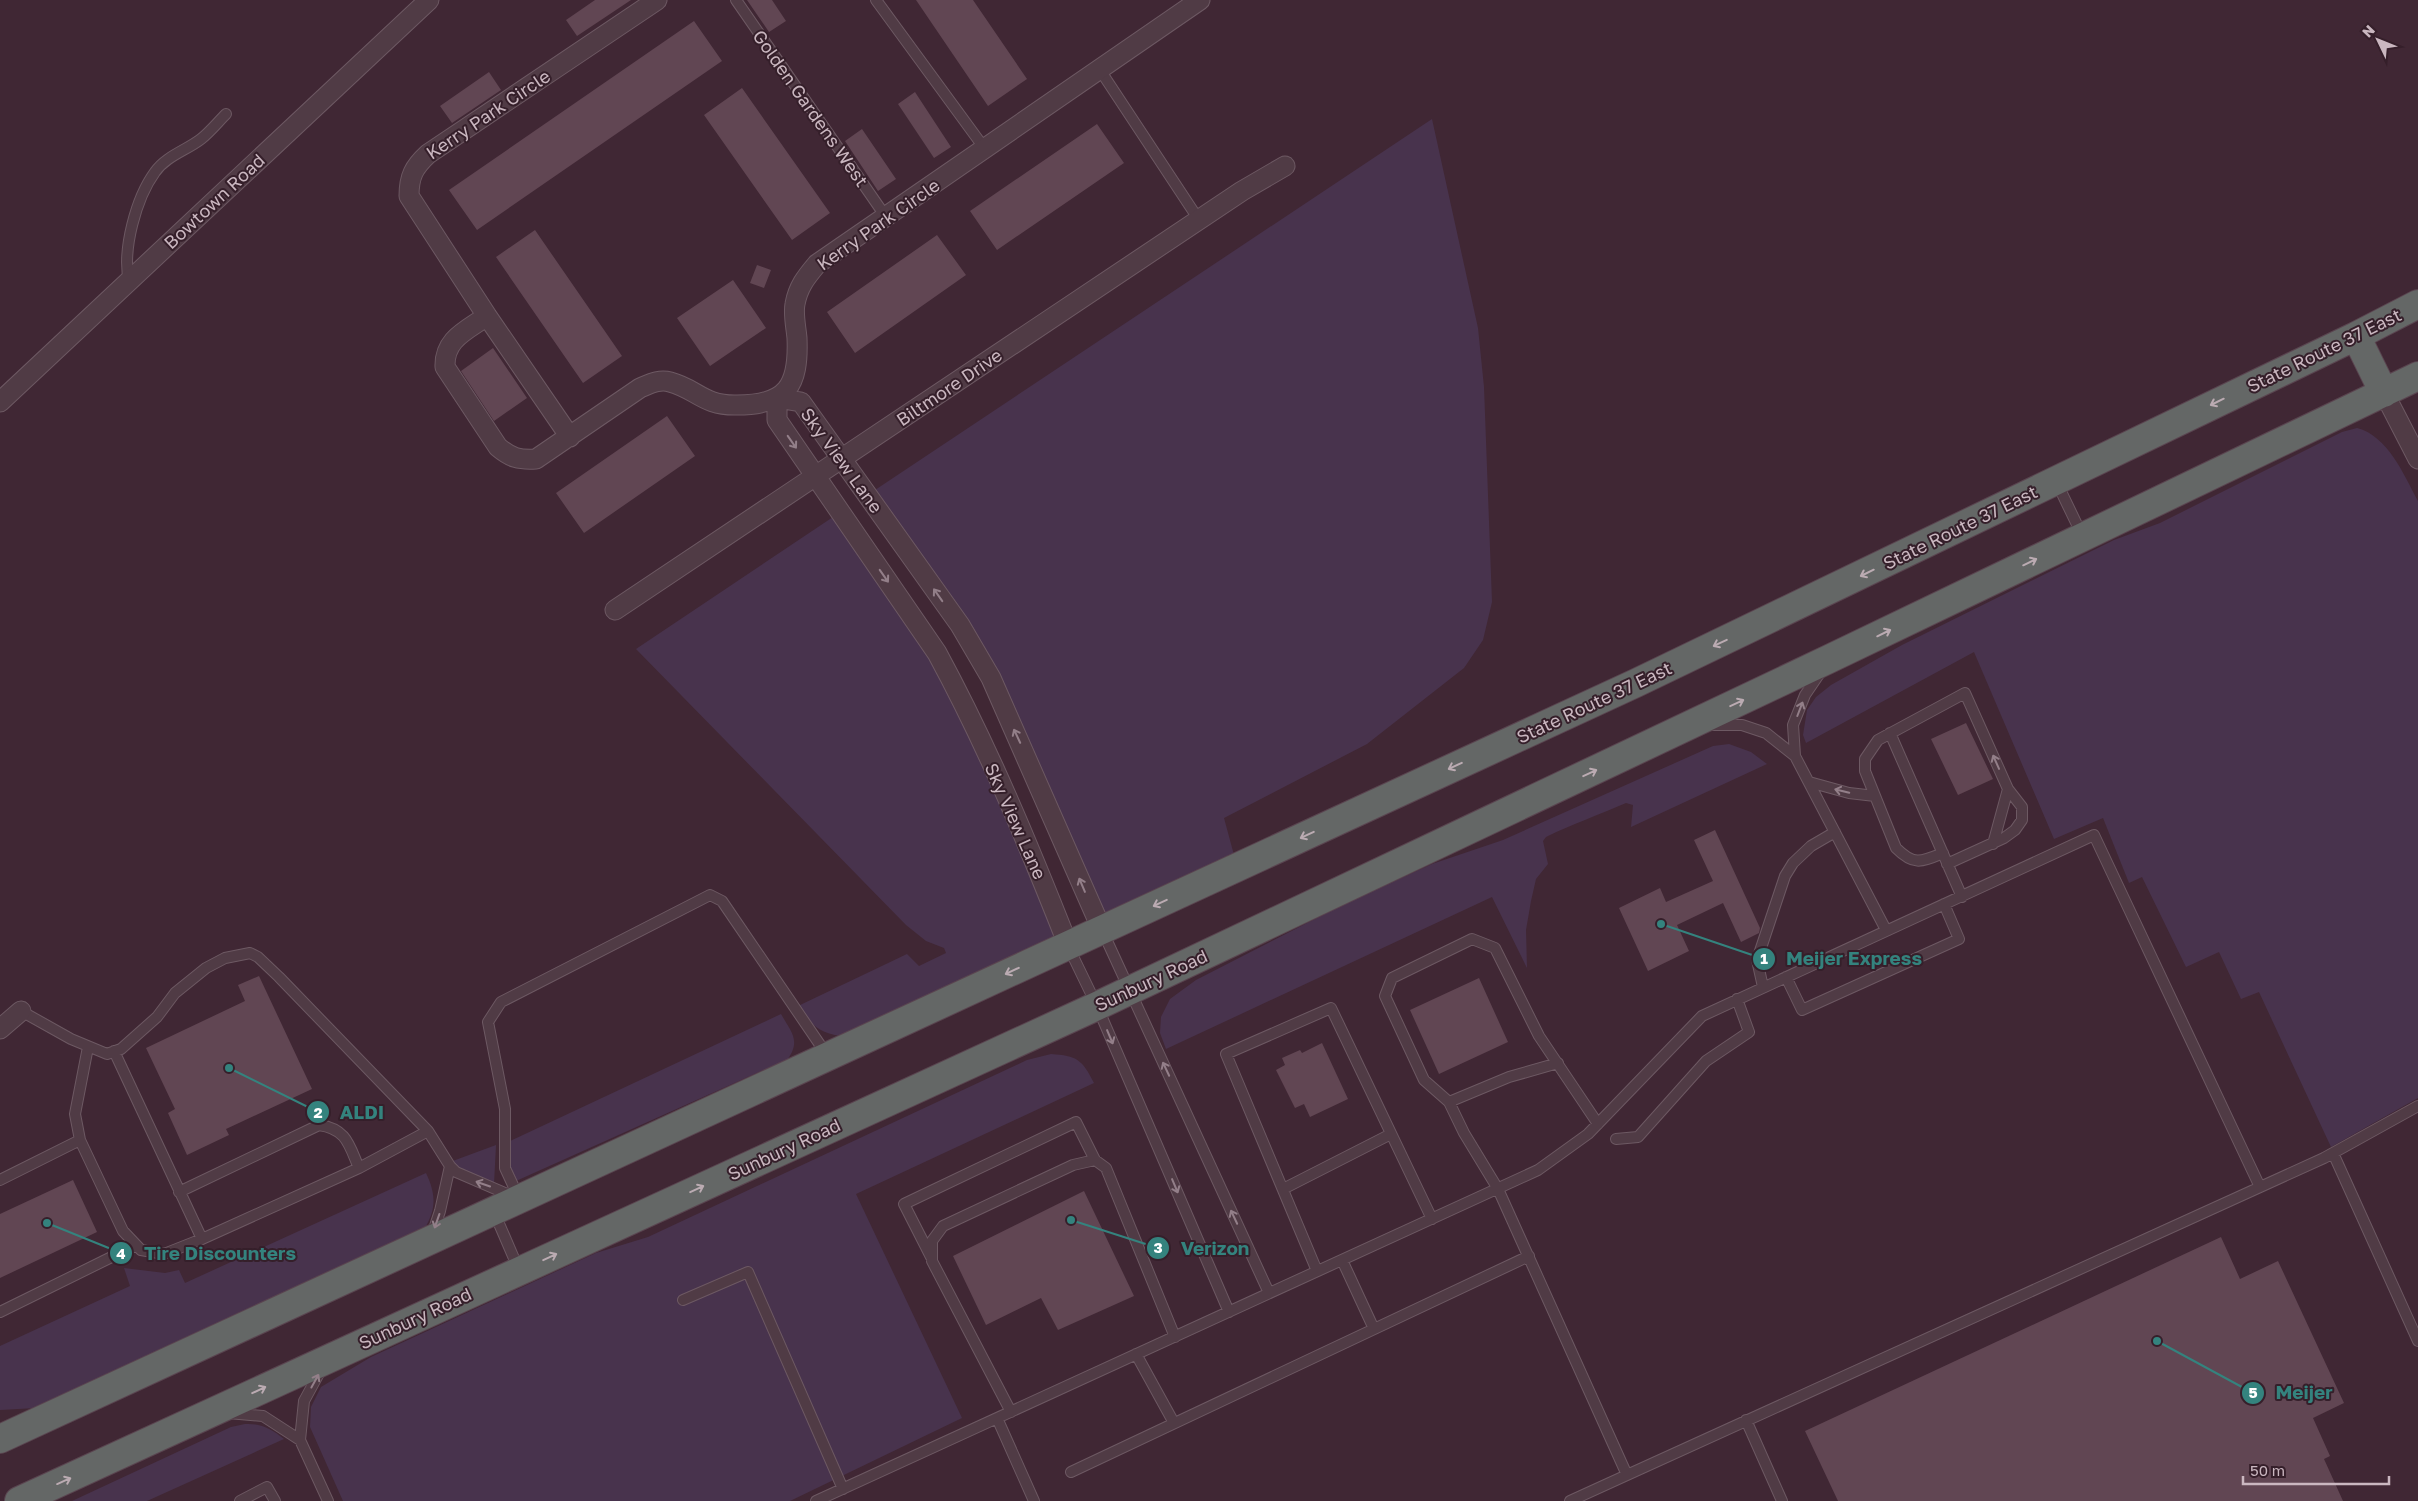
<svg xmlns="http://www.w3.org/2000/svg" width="2418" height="1501" font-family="'Golos Text',sans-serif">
<rect width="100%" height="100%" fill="#402734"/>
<path fill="#48334d" d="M 1432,119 L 1478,328 L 1484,387 L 1492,602 L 1483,640 L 1464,668 L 1367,744 L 1224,818 L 1234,855 L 1103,915 L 1003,687 L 872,492 Z
M 2357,428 C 2388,436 2404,475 2418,501 L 2418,1098 L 2331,1147 L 2259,992 L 2241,999 L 2219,952 L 2186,967 L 2142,877 L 2129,883 L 2103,818 L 2054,839 L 1974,652 L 1806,743 L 1803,735 L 1807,710 L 1816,697 L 1831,685 L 1902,645 L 2114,540 L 2160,523 L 2342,432 Z
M 836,515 L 926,649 L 951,692 L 1059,935 L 841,1036 C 819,1033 810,1024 798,1006 L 907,954 L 919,966 L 946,953 L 944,948 L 926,941 L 906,925 L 636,649 Z
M 1729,744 L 1751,752 L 1767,764 L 1631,827 L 1633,805 L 1626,803 C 1599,815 1572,824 1546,837 L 1543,841 L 1548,864 L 1536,879 L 1531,901 L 1526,930 L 1527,968 L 1492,897 L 1166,1049 L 1160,1033 L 1161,1017 L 1170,999 L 1196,980 L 1346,903 L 1432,864 L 1503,840 L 1713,746 Z
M 781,1014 C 791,1032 801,1040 788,1059 L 516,1181 L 509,1171 L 508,1142 Z
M 1051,1054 C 1077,1056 1082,1059 1094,1083 L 856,1194 L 962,1418 L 790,1501 L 343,1501 L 310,1427 L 311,1407 L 321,1387 L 371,1357 L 596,1253 L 648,1237 L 1027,1060 Z
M 496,1145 L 494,1184 L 472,1178 L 450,1162 Z
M 426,1173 C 435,1192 437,1207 426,1226 L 36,1408 L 0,1410 L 0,1346 L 130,1286 L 124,1268 L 165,1273 L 179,1270 L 185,1283 Z
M 245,1424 C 261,1423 272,1429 284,1439 L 147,1501 L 72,1501 L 231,1427 Z"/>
<path fill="#614653" d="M 595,0 L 631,0 L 577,36 L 566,20 Z
M 747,0 L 772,0 L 786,21 L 769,32 Z
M 916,0 L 973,0 L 1027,79 L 988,106 Z
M 694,21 L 722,61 L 477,230 L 449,190 Z
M 489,72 L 501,90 L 452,123 L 440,106 Z
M 742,88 L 830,213 L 792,240 L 704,115 Z
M 915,92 L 951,147 L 934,158 L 898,104 Z
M 1097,124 L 1124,163 L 997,250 L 970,211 Z
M 862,129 L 896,179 L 878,191 L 845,141 Z
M 535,230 L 622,356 L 583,383 L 496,257 Z
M 937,235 L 966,275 L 855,353 L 827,312 Z
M 757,265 L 771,270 L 764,288 L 750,283 Z
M 733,280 L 766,328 L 710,366 L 677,318 Z
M 493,348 L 527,398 L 494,421 L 461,371 Z
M 667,416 L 695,456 L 584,533 L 556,493 Z
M 1966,723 L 1993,779 L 1958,795 L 1931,739 Z
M 1715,830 L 1760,928 L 1759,933 L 1741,942 L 1723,903 L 1677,925 L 1689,951 L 1648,971 L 1619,908 L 1660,888 L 1666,902 L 1713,881 L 1694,840 Z
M 259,976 L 312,1089 L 226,1129 L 229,1135 L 187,1155 L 168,1113 L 175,1109 L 146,1048 L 245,1001 L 238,985 Z
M 1479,978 L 1508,1042 L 1439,1074 L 1410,1010 Z
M 1322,1043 L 1348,1099 L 1310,1117 L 1304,1104 L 1295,1108 L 1276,1070 L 1285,1065 L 1282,1058 L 1300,1050 L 1302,1053 Z
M 73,1180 L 97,1232 L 0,1278 L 0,1214 Z
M 1084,1191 L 1134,1296 L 1058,1330 L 1041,1298 L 986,1325 L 953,1256 Z
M 2221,1237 L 2240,1279 L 2278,1261 L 2344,1403 L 2313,1418 L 2330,1456 L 2324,1459 L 2343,1501 L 1838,1501 L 1805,1431 Z"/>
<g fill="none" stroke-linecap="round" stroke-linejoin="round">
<g stroke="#6d5963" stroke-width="12">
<path id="service" d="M 736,0 L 886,217
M 876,0 L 985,149
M 1100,70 L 1199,220
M 129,281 C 122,250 136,198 155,172 C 166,156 187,150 201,139 C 210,132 218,122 226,114
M 2056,481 L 2082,535
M 1710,725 L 1742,725 L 1766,733 L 1795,756 L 1886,930
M 1890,733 L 1962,897
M 1795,756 L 1793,725 L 1805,695 L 1822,670
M 1809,782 L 1849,793 L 1875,796
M 1993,844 L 2008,789
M 1943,853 C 1921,862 1914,866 1896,848 L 1865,771 L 1865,759 L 1878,740 L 1965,693 L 2008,789 L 2022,807 L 2022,820 L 2015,830 L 2004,838 L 1947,864
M 1102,930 L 1269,1293
M 1068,946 L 1097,1006 L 1229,1312
M 1786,977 L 1802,1010 L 1959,939 L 1944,904
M 1763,987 L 1757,960 L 1785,876 L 1793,863 L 1811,846 L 1835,832
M 21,1011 L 71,1039 L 107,1054 L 121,1049 L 157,1017 L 175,993 L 206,968 L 225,958 L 250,953 L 258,957 L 279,977 L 428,1131 L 450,1166 L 456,1172 L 514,1197
M 88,1047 L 75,1114 L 80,1140 L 123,1231 L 141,1250 L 164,1254 L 202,1239 L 359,1168 L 428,1131
M 114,1051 L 202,1239
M 1449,1102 L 1509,1077 L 1558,1063
M 1598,1124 L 1539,1036 L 1495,948 L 1472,939 L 1392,978 L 1385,996 L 1424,1080 L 1449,1102 L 1464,1133 L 1498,1189 L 1627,1475 L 2324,1158 L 2418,1106
M 1616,1139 L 1638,1137 L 1706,1061 L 1749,1032 L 1737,999
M 2333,1153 L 2418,1341
M 0,1180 L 80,1140
M 1283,1189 L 1391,1134
M 179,1192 L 319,1125 C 347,1129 349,1145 359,1168
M 519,1198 L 505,1168 L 505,1109 L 488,1022 L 501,1002 L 710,895 L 722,901 L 827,1055
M 494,1212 L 519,1270
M 432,1235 L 440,1211 L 450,1166
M 931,1257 L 904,1204 L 1076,1122 L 1095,1160
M 1342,1260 L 1374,1329
M 1317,1271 L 1226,1054 L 1331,1008 L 1432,1219
M 683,1300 L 748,1272 L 843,1489
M 0,1312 L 136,1245
M 1136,1354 L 1174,1423
M 322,1368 L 304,1401 L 300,1440 L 328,1501
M 1011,1412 L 932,1261 L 932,1241 L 943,1226 L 1073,1165 L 1095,1160 L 1106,1168 L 1175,1337
M 228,1413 L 263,1416 L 300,1440
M 997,1418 L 1034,1501
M 1746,1420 L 1782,1501
M 1071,1472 L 1529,1256
M 240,1501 L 267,1487 L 275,1501
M 816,1501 L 1538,1170 L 1588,1134 L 1702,1016 L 2094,835 L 2260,1187
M 1570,1501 L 1627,1475"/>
</g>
<g stroke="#6d5963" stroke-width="21">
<path id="minor" d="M 487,316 C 466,331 444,339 445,367 L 498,447 C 511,458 519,460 536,459 L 640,388 C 650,384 659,379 670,382 C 697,389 703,406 737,405 C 787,405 799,386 797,338 C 796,327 793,314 795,304 C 798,287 806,277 817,264 L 1200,0
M 2384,393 L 2418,459
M 777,398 L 801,402 L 960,625 L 991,678 L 1102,930
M 777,398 L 777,420 L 937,653 C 988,747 1029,846 1068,945
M 0,402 L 429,0
M 570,437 L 487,316 L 409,196 C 409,176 414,167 428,154 L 657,0
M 615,610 L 1242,191 L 1285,166
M 0,1029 L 21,1011"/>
</g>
<g stroke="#5a4550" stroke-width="30">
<path id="trunk" d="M 2356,336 L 2384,393
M 0,1439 L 1636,683 L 2356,336 L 2418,304
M 19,1501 L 1097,1006 L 1829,659 L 2418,376"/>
</g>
<use href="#service" stroke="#503b45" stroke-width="10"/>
<use href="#minor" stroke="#503b45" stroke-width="19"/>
<use href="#trunk" stroke="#646766" stroke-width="28"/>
</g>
<defs><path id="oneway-shaft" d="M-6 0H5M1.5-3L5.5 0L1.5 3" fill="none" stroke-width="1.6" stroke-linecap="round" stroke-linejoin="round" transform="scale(1.25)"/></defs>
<g stroke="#bbabb2">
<use href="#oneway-shaft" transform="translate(2217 402) rotate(154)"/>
<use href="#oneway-shaft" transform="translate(2030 562) rotate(-26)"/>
<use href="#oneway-shaft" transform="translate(1867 573) rotate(154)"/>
<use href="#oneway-shaft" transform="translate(1884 633) rotate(-26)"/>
<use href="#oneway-shaft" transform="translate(1720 643) rotate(155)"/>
<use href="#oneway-shaft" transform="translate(1737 703) rotate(-25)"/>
<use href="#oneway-shaft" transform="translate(1455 766) rotate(155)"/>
<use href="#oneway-shaft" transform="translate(1590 773) rotate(-25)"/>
<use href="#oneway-shaft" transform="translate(1307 835) rotate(155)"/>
<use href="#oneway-shaft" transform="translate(1160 903) rotate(155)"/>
<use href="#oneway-shaft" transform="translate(1012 971) rotate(155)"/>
<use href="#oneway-shaft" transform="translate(697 1189) rotate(-25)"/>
<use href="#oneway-shaft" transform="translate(550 1257) rotate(-25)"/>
<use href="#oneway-shaft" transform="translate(259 1390) rotate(-25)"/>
<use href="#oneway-shaft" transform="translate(64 1481) rotate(-24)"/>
</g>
<g stroke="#937f89">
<use href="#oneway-shaft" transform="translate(792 442) rotate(55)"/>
<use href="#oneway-shaft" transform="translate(884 576) rotate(55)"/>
<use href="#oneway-shaft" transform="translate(938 595) rotate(-125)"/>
<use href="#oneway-shaft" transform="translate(1800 709) rotate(-69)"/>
<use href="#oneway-shaft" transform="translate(1017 736) rotate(-115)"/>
<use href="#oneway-shaft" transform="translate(1996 762) rotate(-114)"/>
<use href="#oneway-shaft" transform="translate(1842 791) rotate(-166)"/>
<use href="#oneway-shaft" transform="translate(1082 885) rotate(-113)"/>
<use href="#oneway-shaft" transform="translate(1110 1037) rotate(67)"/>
<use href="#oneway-shaft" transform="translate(1166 1069) rotate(-115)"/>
<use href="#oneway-shaft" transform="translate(483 1184) rotate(-161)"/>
<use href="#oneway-shaft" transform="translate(1175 1186) rotate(67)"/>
<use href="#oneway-shaft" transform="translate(1234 1217) rotate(-115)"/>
<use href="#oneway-shaft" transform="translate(437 1221) rotate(109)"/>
<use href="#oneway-shaft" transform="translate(315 1381) rotate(-61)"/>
</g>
<g text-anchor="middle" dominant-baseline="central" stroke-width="4" stroke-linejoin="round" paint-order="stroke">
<g font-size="18" fill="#cab7c0" stroke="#351f2a">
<text transform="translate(811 108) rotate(55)">Golden Gardens West</text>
<text transform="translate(488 114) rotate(-34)">Kerry Park Circle</text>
<text transform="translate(214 201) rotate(-43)">Bowtown Road</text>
<text transform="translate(878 224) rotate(-35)">Kerry Park Circle</text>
<text transform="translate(2324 350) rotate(-26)">State Route 37 East</text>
<text transform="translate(949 387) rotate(-34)">Biltmore Drive</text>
<text transform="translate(842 460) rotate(54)">Sky View Lane</text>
<text transform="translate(1960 527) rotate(-26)">State Route 37 East</text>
<text transform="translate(1594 702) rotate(-25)">State Route 37 East</text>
<text transform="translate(1016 821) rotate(66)">Sky View Lane</text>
<text transform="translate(1151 980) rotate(-25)">Sunbury Road</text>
<text transform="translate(784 1149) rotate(-25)">Sunbury Road</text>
<text transform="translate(415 1318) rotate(-25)">Sunbury Road</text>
</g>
</g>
<path fill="none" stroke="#34837e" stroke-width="2" d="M1661 924L1764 959M229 1068L318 1112M1071 1220L1158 1248M47 1223L121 1253M2157 1341L2253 1393"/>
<g fill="#34837e" stroke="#351f2a" stroke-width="2">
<circle cx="1661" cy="924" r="5"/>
<circle cx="229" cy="1068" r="5"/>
<circle cx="1071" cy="1220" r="5"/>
<circle cx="47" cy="1223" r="5"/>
<circle cx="2157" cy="1341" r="5"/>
<circle cx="1764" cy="959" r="12"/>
<circle cx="318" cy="1112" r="12"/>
<circle cx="1158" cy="1248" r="12"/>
<circle cx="121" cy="1253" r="12"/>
<circle cx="2253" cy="1393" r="12"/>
</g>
<g font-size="15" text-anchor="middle" font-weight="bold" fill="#fff">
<text x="1764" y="964">1</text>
<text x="318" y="1118">2</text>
<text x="1158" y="1253">3</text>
<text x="121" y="1259">4</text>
<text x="2253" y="1398">5</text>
</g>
<g font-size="19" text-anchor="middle" font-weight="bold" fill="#34837e" stroke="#351f2a" stroke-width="4" stroke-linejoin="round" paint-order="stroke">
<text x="1854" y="965">Meijer Express</text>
<text x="362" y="1119">ALDI</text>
<text x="1215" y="1255">Verizon</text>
<text x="220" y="1260">Tire Discounters</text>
<text x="2304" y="1399">Meijer</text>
</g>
<g transform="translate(2378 40) rotate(313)" stroke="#351f2a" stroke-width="4" paint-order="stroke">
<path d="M0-4L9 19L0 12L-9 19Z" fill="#cab7c0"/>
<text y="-8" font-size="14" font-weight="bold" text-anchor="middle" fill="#cab7c0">N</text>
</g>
<path d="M2243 1476v8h146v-8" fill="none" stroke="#cab7c0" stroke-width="2.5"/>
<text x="2250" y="1476" font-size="15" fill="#cab7c0" stroke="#351f2a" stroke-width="4" paint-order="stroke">50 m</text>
</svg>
